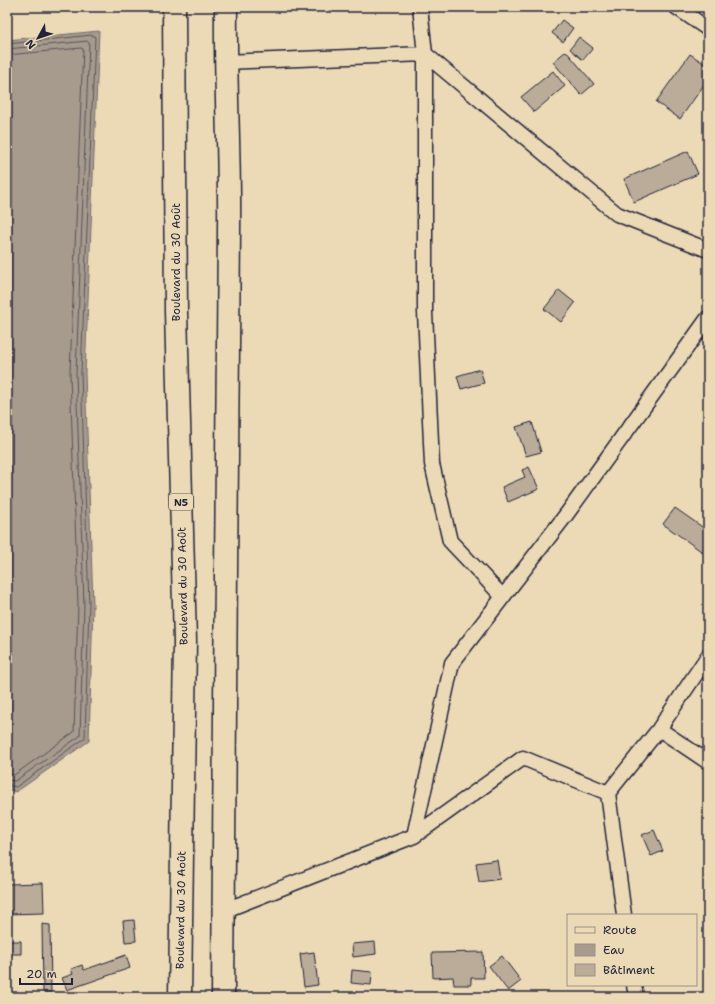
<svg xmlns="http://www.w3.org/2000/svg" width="715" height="1004" font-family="'Shantell Sans',sans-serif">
<rect width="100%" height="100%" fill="#ecdab7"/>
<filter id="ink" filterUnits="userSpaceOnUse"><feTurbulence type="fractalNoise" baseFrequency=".025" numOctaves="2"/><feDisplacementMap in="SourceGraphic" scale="8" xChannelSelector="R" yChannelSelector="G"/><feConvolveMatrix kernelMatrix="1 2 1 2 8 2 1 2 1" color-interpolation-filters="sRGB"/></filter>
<g filter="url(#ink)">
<path fill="#a79b8d" stroke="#726b6c" d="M 99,31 L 85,373 L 93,604 L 89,741 L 16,792 L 7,789 L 7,40 Z"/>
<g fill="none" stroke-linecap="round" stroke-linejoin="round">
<path stroke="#57525c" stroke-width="1" d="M 7,44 L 92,35 L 95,37 L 81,373 L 89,604 L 85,738 L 16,787 L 7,785
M 7,49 L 87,41 L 89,43 L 76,373 L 84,604 L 80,736 L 15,781 L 7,780
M 7,55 L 81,48 L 83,49 L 70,373 L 78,604 L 74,732 L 14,775 L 7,774"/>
</g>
<path fill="#baac98" stroke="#22223b" d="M 562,20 L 573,28 L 563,42 L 552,33 Z
M 579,37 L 593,48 L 583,60 L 570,49 Z
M 566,51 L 594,84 L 581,95 L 553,62 Z
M 690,54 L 708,66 L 708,79 L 680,119 L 656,102 Z
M 553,71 L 565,86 L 534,112 L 521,97 Z
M 688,151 L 698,174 L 634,202 L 624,179 Z
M 559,290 L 575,303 L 561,322 L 544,309 Z
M 480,369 L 484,383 L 461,389 L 457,376 Z
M 532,422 L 541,452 L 526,456 L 516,427 Z
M 529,467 L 539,489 L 508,502 L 502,487 L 525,477 L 522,470 Z
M 675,508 L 708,531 L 708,556 L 663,524 Z
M 654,830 L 663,851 L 651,856 L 642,835 Z
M 497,860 L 500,879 L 479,882 L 476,863 Z
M 43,883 L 44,913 L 7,914 L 7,884 Z
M 134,920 L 136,941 L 125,942 L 123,921 Z
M 42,924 L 50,925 L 51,992 L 43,992 Z
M 7,941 L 21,941 L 21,954 L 7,954 Z
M 375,942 L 376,954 L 353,957 L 352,944 Z
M 314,952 L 318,985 L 304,987 L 300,954 Z
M 483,952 L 484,978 L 471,978 L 471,985 L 454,985 L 453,977 L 433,978 L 432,953 Z
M 126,955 L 130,968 L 67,990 L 62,978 L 73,974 L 71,969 L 82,965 L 84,970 Z
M 502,956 L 521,981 L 508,991 L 489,966 Z
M 352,970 L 372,972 L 371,985 L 351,983 Z"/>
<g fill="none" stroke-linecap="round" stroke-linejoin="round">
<g stroke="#22223b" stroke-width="17">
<path id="minor" d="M 420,7 L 425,54 L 425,312 L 432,464 L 450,541 L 503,597
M 676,7 L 708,29
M 225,62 L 425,54 L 617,214 L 708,250
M 659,729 L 708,762
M 608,793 L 659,729 L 708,656
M 414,836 L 523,758 L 608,793 L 624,915
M 223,911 L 414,836 L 452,663 L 566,515 L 708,318
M 634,985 L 636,997"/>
</g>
<g stroke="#22223b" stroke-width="25">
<path id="trunk" d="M 174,7 L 176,312 L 185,641 L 180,997
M 223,997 C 223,742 228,486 229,231 C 230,156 225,82 226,7"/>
</g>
<use href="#minor" stroke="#ecdab7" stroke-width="14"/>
<use href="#trunk" stroke="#ecdab7" stroke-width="22"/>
</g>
</g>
<g text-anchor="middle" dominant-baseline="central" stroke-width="3" stroke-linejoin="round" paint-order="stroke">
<rect fill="#ecdab7" stroke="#5f5960" stroke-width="1" x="169" y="494" width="24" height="16" rx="3"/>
<g font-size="10" font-weight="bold" fill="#22223b">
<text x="181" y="502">N5</text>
</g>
<g font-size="11" fill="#22223b" stroke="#ecdab7">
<text transform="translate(176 262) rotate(-90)">Boulevard du 30 Août</text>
<text transform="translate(183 586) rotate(-91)">Boulevard du 30 Août</text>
<text transform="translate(181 910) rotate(-89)">Boulevard du 30 Août</text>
</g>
</g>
<rect width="715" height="1004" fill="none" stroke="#ecdab7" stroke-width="24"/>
<rect x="12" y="12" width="691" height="980" fill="none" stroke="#22223b" stroke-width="1.5" filter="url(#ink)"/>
<rect x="567" y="914" width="130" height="72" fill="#ecdab7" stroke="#9b9085"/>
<rect x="575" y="927" width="20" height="6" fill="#ecdab7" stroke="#9b9085"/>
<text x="603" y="934" font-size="12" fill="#22223b">Route</text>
<rect x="575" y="944" width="20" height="12" fill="#a79b8d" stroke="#9b9085"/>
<text x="603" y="954" font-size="12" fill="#22223b">Eau</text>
<rect x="575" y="964" width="20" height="12" fill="#baac98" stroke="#9b9085"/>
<text x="603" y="974" font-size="12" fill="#22223b">Bâtiment</text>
<g transform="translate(38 38) rotate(230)" stroke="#ecdab7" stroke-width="3" paint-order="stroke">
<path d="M0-3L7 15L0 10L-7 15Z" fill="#22223b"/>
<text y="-6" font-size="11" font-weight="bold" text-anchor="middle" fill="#22223b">N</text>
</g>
<path d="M20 978v6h52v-6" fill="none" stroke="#22223b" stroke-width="2"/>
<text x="26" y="978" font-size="12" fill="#22223b" stroke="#ecdab7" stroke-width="3" paint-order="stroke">20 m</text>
</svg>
